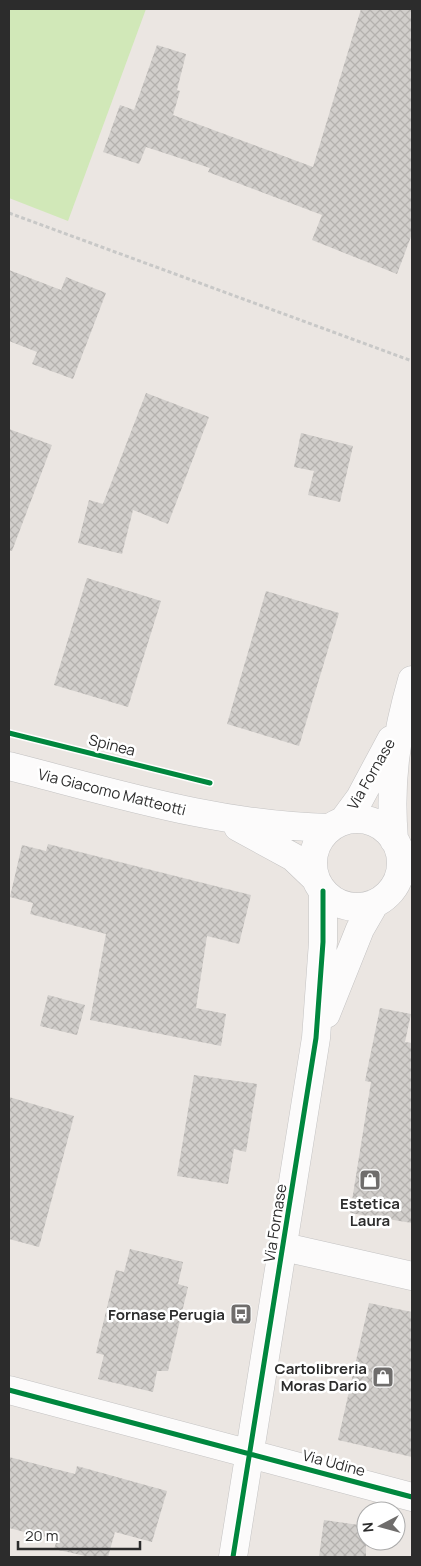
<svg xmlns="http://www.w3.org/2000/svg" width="421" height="1566" font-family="Manrope,sans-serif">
<defs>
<pattern id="building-cross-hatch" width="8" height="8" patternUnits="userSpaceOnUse" patternTransform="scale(1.25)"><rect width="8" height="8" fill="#d1cecb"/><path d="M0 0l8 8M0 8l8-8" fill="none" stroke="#b4b1ae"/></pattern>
</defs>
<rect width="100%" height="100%" fill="#ebe6e2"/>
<path fill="#d1e8b8" d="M 9,9 L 146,9 L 68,221 L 9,198 Z"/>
<path fill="url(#building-cross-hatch)" d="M 361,9 L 412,9 L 412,234 L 397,274 L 312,240 L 322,215 L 208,172 L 210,168 L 146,147 L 139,164 L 103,152 L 120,105 L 134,110 L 157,45 L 186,54 L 177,90 L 180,91 L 173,115 L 313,167 Z
M 9,270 L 61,290 L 66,277 L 106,293 L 73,379 L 32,364 L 37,352 L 9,341 Z
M 146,393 L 209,417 L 168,524 L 133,510 L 122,554 L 78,543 L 89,500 L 103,504 Z
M 9,429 L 52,445 L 12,551 L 9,550 Z
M 301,433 L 353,446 L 340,502 L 308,495 L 314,471 L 294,467 Z
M 87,578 L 161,601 L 128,707 L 54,685 Z
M 266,591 L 339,613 L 299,746 L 227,724 Z
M 48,844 L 251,895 L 239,944 L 207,936 L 196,1008 L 226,1014 L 221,1046 L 90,1020 L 106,934 L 30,914 L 33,903 L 10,897 L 22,845 L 46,851 Z
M 48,995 L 85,1005 L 77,1035 L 40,1026 Z
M 380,1008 L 411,1014 L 405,1042 L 412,1043 L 412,1223 L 350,1213 L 371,1082 L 365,1081 Z
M 194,1075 L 257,1084 L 246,1152 L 234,1149 L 228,1184 L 177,1176 Z
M 9,1097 L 74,1116 L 39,1247 L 9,1239 Z
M 130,1249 L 183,1262 L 178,1284 L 188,1287 L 168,1371 L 157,1371 L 153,1392 L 98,1379 L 104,1355 L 96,1353 L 116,1270 L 124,1272 Z
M 369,1303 L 412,1312 L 412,1457 L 338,1440 Z
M 9,1457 L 75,1474 L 77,1466 L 167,1491 L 152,1542 L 115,1532 L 108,1557 L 90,1557 L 54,1549 L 57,1540 L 9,1528 Z
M 324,1520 L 366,1526 L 366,1557 L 319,1557 Z"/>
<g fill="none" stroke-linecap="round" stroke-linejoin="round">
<g stroke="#c4c3c3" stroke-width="29">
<path id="minor" d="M 9,766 C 115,793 220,826 330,828
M313 863a44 44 0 1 1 88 0a44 44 0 1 1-88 0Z
M 343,821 L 360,798 L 391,740
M 238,827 L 293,857 L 316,879
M 394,840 C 389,781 396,736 412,680
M 326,1014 L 360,929 L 375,903
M 284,1247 L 412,1276
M 9,1390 L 412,1497
M 233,1557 L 316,1038 L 323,942 L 323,891"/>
</g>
<path stroke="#c8c8c7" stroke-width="3" stroke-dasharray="4 2.5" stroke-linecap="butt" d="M 9,213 L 412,361"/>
<use href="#minor" stroke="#fcfbfb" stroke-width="28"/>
<g stroke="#fff" stroke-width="8">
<path id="cycleway" d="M 9,733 L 210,783
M 9,1390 L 412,1497
M 233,1557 L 316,1038 L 323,942 L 323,891"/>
</g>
<use href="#cycleway" stroke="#00873e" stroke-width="5"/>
</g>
<defs>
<g id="shop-square" transform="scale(1.125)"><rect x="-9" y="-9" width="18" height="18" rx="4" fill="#6f6d6c" stroke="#fff"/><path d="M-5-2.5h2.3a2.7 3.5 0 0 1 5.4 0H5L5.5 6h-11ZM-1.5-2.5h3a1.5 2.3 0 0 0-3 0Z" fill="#fff"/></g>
<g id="bus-square" transform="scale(1.125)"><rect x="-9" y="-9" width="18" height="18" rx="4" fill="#6f6d6c" stroke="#fff"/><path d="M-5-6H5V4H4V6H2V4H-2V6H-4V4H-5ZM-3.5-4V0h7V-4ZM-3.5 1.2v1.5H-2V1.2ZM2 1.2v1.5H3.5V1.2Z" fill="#fff"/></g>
</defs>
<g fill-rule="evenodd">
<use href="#shop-square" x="370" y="1180"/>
<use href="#bus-square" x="241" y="1314"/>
<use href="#shop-square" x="383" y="1377"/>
</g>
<g text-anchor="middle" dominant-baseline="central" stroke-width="5" stroke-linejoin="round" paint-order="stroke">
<g font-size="15" fill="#2c2c2c" stroke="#fff">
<text transform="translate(112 745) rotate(14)">Spinea</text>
<text transform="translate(371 774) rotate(-60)">Via Fornase</text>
<text transform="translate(112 792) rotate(14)">Via Giacomo Matteotti</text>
<text transform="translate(275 1223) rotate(-81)">Via Fornase</text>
<text transform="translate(334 1463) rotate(15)">Via Udine</text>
</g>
<g font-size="15" font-weight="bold" fill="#2c2c2c" stroke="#fff" text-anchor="end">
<text x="370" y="1203" text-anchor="middle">Estetica<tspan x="370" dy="17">Laura</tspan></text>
<text x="225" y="1314">Fornase Perugia</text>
<text x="367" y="1368">Cartolibreria<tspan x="367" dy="17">Moras Dario</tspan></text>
</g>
</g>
<rect width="421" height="1566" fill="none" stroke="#2c2c2c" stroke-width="20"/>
<g transform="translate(381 1526) rotate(264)"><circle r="24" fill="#ffffff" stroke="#ababab"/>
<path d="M0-4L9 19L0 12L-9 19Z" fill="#6f6d6c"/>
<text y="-8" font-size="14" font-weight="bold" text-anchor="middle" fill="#2c2c2c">N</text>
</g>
<path d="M18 1541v8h122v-8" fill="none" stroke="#2c2c2c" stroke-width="2.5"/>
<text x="25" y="1541" font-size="15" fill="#2c2c2c" stroke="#ffffff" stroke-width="4" paint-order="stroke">20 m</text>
</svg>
